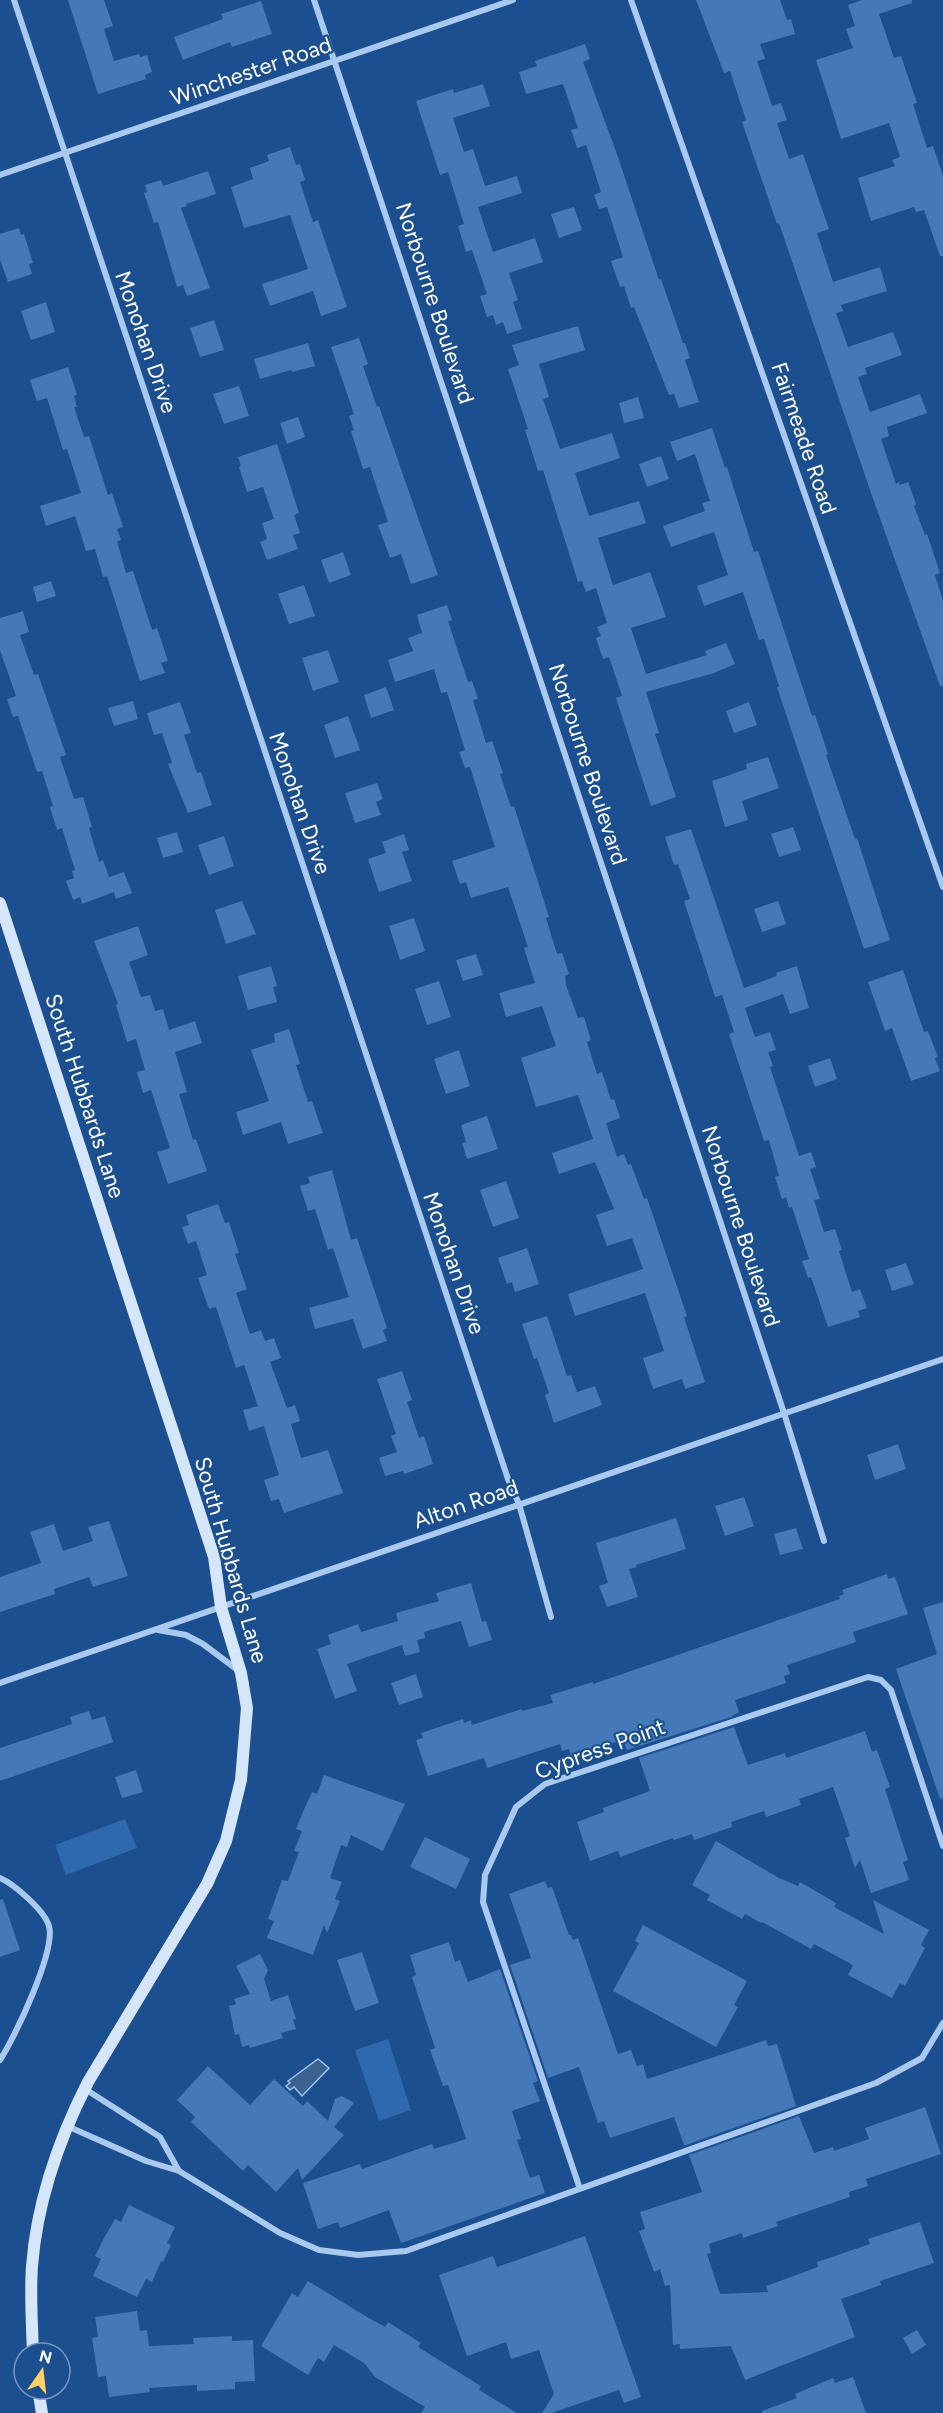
<svg xmlns="http://www.w3.org/2000/svg" width="943" height="2413" font-family="Figtree,sans-serif">
<rect width="100%" height="100%" fill="#1b4f8f"/>
<path fill="#2e69ad" d="M 125,1819 L 137,1848 L 66,1875 L 55,1845 Z
M 388,2039 L 411,2110 L 379,2121 L 355,2050 Z"/>
<path fill="#3c6290" stroke="#9cc4f0" stroke-width="1.5" d="M 318,2059 L 329,2068 L 302,2096 L 294,2087 L 290,2090 L 286,2086 L 290,2083 L 288,2081 Z"/>
<path fill="#4478b7" d="M 68,0 L 104,0 L 113,26 L 104,29 L 114,61 L 139,54 L 140,57 L 147,55 L 152,72 L 145,75 L 146,79 L 98,94 Z
M 696,0 L 780,0 L 787,20 L 791,19 L 795,34 L 760,44 L 765,59 L 757,61 L 772,106 L 781,103 L 787,120 L 777,123 L 789,159 L 803,154 L 829,229 L 817,233 L 833,282 L 880,267 L 887,291 L 841,305 L 843,311 L 836,313 L 848,347 L 893,332 L 902,355 L 865,368 L 867,374 L 858,377 L 870,412 L 920,394 L 927,413 L 887,427 L 889,436 L 881,439 L 896,484 L 899,482 L 900,485 L 908,482 L 916,504 L 914,506 L 925,535 L 927,534 L 940,573 L 935,575 L 943,601 L 943,686 L 940,686 L 871,493 L 779,223 L 777,224 L 755,160 L 742,122 L 746,120 L 730,71 L 724,73 Z
M 862,0 L 912,0 L 912,3 L 879,14 L 894,58 L 901,56 L 917,103 L 913,104 L 927,148 L 933,146 L 943,176 L 943,256 L 940,256 L 924,210 L 916,212 L 914,207 L 871,221 L 858,178 L 895,166 L 892,160 L 900,157 L 889,123 L 841,139 L 829,100 L 816,60 L 853,48 L 846,29 L 855,26 L 848,5 Z
M 261,1 L 272,34 L 232,47 L 230,42 L 183,60 L 174,37 L 223,19 L 221,14 Z
M 585,44 L 590,59 L 583,62 L 618,157 L 659,280 L 661,279 L 683,343 L 685,343 L 690,358 L 685,360 L 699,402 L 679,408 L 674,394 L 669,395 L 634,307 L 631,308 L 624,286 L 620,287 L 611,261 L 623,257 L 607,207 L 599,209 L 594,195 L 601,192 L 586,145 L 577,148 L 571,130 L 578,128 L 563,84 L 526,94 L 519,72 L 537,66 L 535,61 Z
M 483,84 L 490,106 L 453,118 L 464,152 L 473,149 L 485,186 L 517,176 L 522,193 L 478,207 L 493,252 L 535,238 L 543,262 L 509,273 L 518,300 L 513,302 L 522,329 L 507,334 L 503,322 L 496,325 L 493,315 L 487,317 L 480,296 L 487,294 L 472,250 L 466,252 L 458,226 L 464,224 L 448,172 L 440,175 L 416,101 L 453,89 L 454,93 Z
M 290,147 L 296,165 L 300,164 L 305,180 L 300,182 L 313,222 L 318,220 L 347,307 L 321,316 L 313,291 L 270,306 L 262,284 L 308,269 L 290,215 L 244,228 L 231,187 L 253,179 L 250,168 L 269,161 L 267,155 Z
M 208,171 L 216,194 L 186,204 L 187,206 L 181,208 L 210,288 L 187,296 L 183,285 L 177,287 L 158,222 L 154,223 L 144,193 L 147,192 L 145,185 L 161,180 L 163,186 Z
M 574,207 L 582,230 L 559,238 L 551,214 Z
M 19,228 L 21,235 L 24,234 L 33,263 L 29,264 L 32,274 L 8,282 L 0,260 L 0,234 Z
M 46,302 L 55,332 L 31,340 L 21,311 Z
M 214,320 L 224,350 L 200,357 L 190,328 Z
M 578,326 L 585,350 L 539,364 L 549,397 L 543,399 L 560,449 L 612,433 L 620,458 L 575,473 L 589,516 L 639,501 L 646,523 L 598,538 L 613,585 L 650,572 L 659,597 L 666,617 L 631,628 L 646,674 L 707,655 L 705,651 L 726,643 L 735,664 L 714,673 L 646,692 L 659,733 L 655,734 L 676,797 L 651,806 L 616,698 L 622,696 L 609,657 L 603,659 L 596,638 L 601,636 L 597,627 L 607,623 L 596,588 L 586,592 L 582,581 L 578,582 L 543,470 L 538,471 L 525,430 L 528,429 L 508,369 L 519,365 L 512,345 Z
M 359,338 L 368,364 L 363,366 L 377,407 L 379,406 L 438,575 L 411,584 L 401,554 L 390,558 L 378,525 L 388,522 L 370,467 L 363,469 L 351,431 L 354,430 L 349,416 L 354,414 L 331,347 Z
M 308,343 L 315,366 L 292,372 L 291,370 L 260,379 L 254,359 Z
M 68,367 L 77,395 L 74,396 L 77,407 L 74,407 L 84,437 L 89,436 L 108,495 L 112,493 L 123,527 L 117,529 L 121,540 L 117,541 L 126,573 L 133,571 L 152,630 L 157,628 L 168,661 L 161,663 L 165,673 L 140,681 L 107,576 L 103,577 L 95,549 L 86,551 L 75,516 L 46,526 L 40,506 L 81,493 L 67,449 L 63,450 L 47,398 L 37,401 L 30,380 Z
M 239,386 L 249,416 L 224,424 L 213,394 Z
M 638,397 L 644,418 L 624,423 L 619,403 Z
M 298,417 L 305,437 L 287,444 L 280,423 Z
M 712,428 L 725,468 L 727,467 L 754,552 L 758,551 L 812,716 L 815,715 L 828,754 L 826,755 L 855,839 L 857,838 L 890,940 L 864,949 L 777,687 L 779,686 L 764,639 L 759,640 L 743,592 L 704,606 L 697,586 L 728,575 L 714,532 L 671,547 L 663,526 L 705,511 L 702,503 L 710,501 L 695,454 L 677,461 L 670,442 Z
M 277,444 L 299,513 L 294,515 L 300,533 L 293,535 L 298,549 L 267,560 L 260,542 L 267,539 L 262,523 L 274,519 L 263,487 L 247,492 L 239,467 L 241,466 L 238,457 Z
M 661,456 L 669,479 L 647,487 L 639,464 Z
M 343,552 L 351,575 L 329,583 L 321,560 Z
M 51,581 L 56,596 L 37,602 L 33,587 Z
M 304,585 L 315,616 L 289,624 L 278,594 Z
M 447,605 L 452,620 L 448,621 L 468,682 L 472,681 L 478,699 L 473,700 L 486,743 L 492,741 L 503,773 L 500,774 L 511,807 L 514,806 L 549,917 L 546,918 L 557,954 L 562,953 L 569,974 L 565,976 L 566,985 L 578,1018 L 584,1017 L 591,1040 L 587,1042 L 597,1074 L 602,1072 L 611,1100 L 614,1099 L 620,1118 L 606,1123 L 617,1157 L 624,1154 L 628,1165 L 631,1164 L 644,1199 L 647,1198 L 687,1316 L 684,1317 L 705,1382 L 685,1389 L 682,1379 L 653,1389 L 643,1358 L 664,1351 L 645,1293 L 575,1316 L 568,1294 L 643,1269 L 632,1238 L 607,1246 L 596,1215 L 614,1209 L 595,1162 L 559,1174 L 552,1153 L 593,1139 L 578,1095 L 536,1107 L 521,1058 L 556,1046 L 542,1006 L 506,1017 L 499,993 L 535,983 L 524,948 L 528,947 L 508,887 L 471,898 L 466,882 L 460,884 L 452,861 L 495,847 L 470,767 L 465,768 L 459,752 L 465,750 L 447,692 L 441,693 L 434,669 L 395,682 L 388,660 L 413,651 L 408,638 L 422,633 L 417,615 Z
M 23,611 L 29,632 L 20,635 L 34,675 L 38,674 L 66,755 L 60,757 L 74,799 L 83,797 L 92,827 L 89,828 L 99,862 L 103,860 L 109,877 L 124,872 L 132,893 L 116,899 L 114,892 L 82,904 L 80,897 L 73,900 L 66,881 L 74,878 L 72,871 L 75,870 L 62,828 L 57,830 L 50,807 L 53,806 L 42,771 L 37,772 L 18,716 L 13,717 L 7,699 L 16,696 L 0,650 L 0,618 Z
M 328,650 L 339,682 L 313,691 L 302,658 Z
M 386,687 L 394,710 L 371,718 L 364,695 Z
M 133,701 L 138,719 L 114,726 L 108,708 Z
M 180,702 L 191,733 L 184,735 L 197,773 L 201,772 L 212,805 L 188,813 L 168,764 L 172,763 L 162,733 L 154,735 L 147,713 Z
M 749,702 L 757,725 L 734,733 L 726,711 Z
M 348,716 L 360,750 L 335,758 L 324,725 Z
M 768,757 L 779,788 L 742,801 L 748,820 L 725,827 L 712,781 L 747,769 L 746,764 Z
M 377,783 L 383,799 L 376,802 L 381,815 L 355,823 L 345,793 Z
M 793,827 L 801,850 L 779,857 L 771,834 Z
M 691,829 L 744,988 L 777,976 L 776,973 L 797,966 L 809,1008 L 790,1014 L 783,994 L 745,1008 L 755,1037 L 770,1032 L 776,1050 L 768,1052 L 773,1066 L 770,1067 L 799,1156 L 811,1152 L 816,1167 L 810,1169 L 820,1199 L 814,1200 L 824,1232 L 835,1229 L 842,1250 L 839,1251 L 852,1292 L 860,1289 L 867,1308 L 858,1311 L 860,1317 L 828,1327 L 811,1277 L 808,1278 L 802,1261 L 809,1259 L 792,1207 L 789,1208 L 786,1197 L 782,1199 L 775,1177 L 779,1176 L 769,1140 L 764,1141 L 729,1034 L 734,1032 L 722,995 L 715,997 L 684,901 L 690,899 L 678,864 L 674,865 L 665,837 Z
M 177,832 L 183,852 L 163,858 L 157,838 Z
M 404,834 L 409,850 L 402,852 L 412,881 L 379,892 L 368,859 L 386,853 L 382,842 Z
M 224,836 L 234,866 L 209,875 L 198,845 Z
M 242,901 L 256,934 L 226,944 L 215,910 Z
M 778,901 L 786,924 L 762,932 L 754,909 Z
M 414,918 L 425,951 L 400,960 L 389,926 Z
M 138,926 L 148,955 L 129,962 L 141,997 L 150,995 L 155,1011 L 163,1009 L 169,1030 L 195,1021 L 202,1043 L 175,1052 L 187,1092 L 179,1094 L 193,1140 L 196,1139 L 207,1171 L 168,1184 L 157,1152 L 170,1148 L 151,1090 L 143,1093 L 137,1072 L 145,1070 L 136,1039 L 127,1042 L 116,1005 L 118,1004 L 94,941 Z
M 476,954 L 483,975 L 463,981 L 456,960 Z
M 271,966 L 277,986 L 273,987 L 277,1002 L 248,1010 L 238,976 Z
M 903,970 L 924,1032 L 928,1031 L 938,1057 L 935,1058 L 940,1071 L 911,1081 L 892,1028 L 885,1031 L 868,982 Z
M 439,981 L 451,1017 L 427,1025 L 415,989 Z
M 289,1029 L 300,1064 L 296,1065 L 308,1102 L 312,1101 L 323,1133 L 288,1144 L 281,1122 L 243,1135 L 236,1112 L 269,1101 L 251,1050 L 275,1042 L 274,1034 Z
M 459,1050 L 470,1086 L 446,1094 L 434,1059 Z
M 830,1058 L 837,1079 L 815,1087 L 808,1066 Z
M 487,1116 L 498,1149 L 467,1159 L 462,1143 L 466,1142 L 461,1125 Z
M 332,1170 L 351,1240 L 357,1238 L 387,1328 L 383,1330 L 387,1341 L 363,1349 L 353,1319 L 315,1329 L 309,1308 L 349,1297 L 333,1248 L 328,1250 L 315,1209 L 308,1211 L 300,1186 L 310,1183 L 308,1177 Z
M 506,1181 L 519,1218 L 493,1227 L 480,1190 Z
M 218,1204 L 225,1223 L 229,1222 L 239,1253 L 235,1254 L 247,1289 L 236,1293 L 250,1334 L 261,1330 L 265,1341 L 274,1338 L 281,1358 L 270,1362 L 287,1408 L 295,1405 L 300,1421 L 291,1424 L 301,1458 L 328,1450 L 343,1493 L 284,1513 L 279,1499 L 271,1501 L 264,1480 L 279,1475 L 264,1426 L 249,1431 L 243,1410 L 258,1406 L 244,1365 L 236,1368 L 216,1307 L 209,1309 L 198,1278 L 207,1275 L 196,1241 L 188,1244 L 182,1227 L 189,1225 L 186,1215 Z
M 527,1248 L 539,1284 L 515,1292 L 512,1282 L 507,1284 L 498,1258 Z
M 906,1263 L 914,1284 L 892,1291 L 885,1270 Z
M 547,1316 L 567,1376 L 571,1375 L 577,1392 L 595,1386 L 602,1405 L 554,1423 L 545,1395 L 549,1393 L 537,1358 L 534,1359 L 522,1324 Z
M 402,1371 L 412,1400 L 407,1402 L 419,1438 L 424,1436 L 433,1464 L 404,1474 L 403,1471 L 385,1476 L 379,1458 L 397,1452 L 391,1436 L 396,1434 L 377,1379 Z
M 898,1444 L 906,1469 L 875,1480 L 867,1455 Z
M 744,1497 L 754,1526 L 725,1536 L 715,1506 Z
M 676,1518 L 686,1549 L 636,1565 L 637,1567 L 629,1569 L 638,1597 L 607,1607 L 599,1586 L 608,1583 L 596,1543 Z
M 109,1521 L 128,1576 L 93,1587 L 89,1577 L 54,1589 L 55,1594 L 0,1612 L 0,1577 L 41,1563 L 30,1532 L 54,1524 L 63,1551 L 93,1541 L 88,1527 Z
M 796,1528 L 803,1549 L 780,1555 L 774,1534 Z
M 887,1574 L 888,1579 L 895,1577 L 908,1614 L 853,1632 L 856,1642 L 787,1665 L 790,1674 L 784,1676 L 786,1683 L 735,1700 L 739,1712 L 731,1717 L 627,1750 L 623,1740 L 571,1756 L 569,1749 L 562,1751 L 560,1744 L 487,1768 L 484,1758 L 428,1776 L 416,1740 L 423,1738 L 421,1733 L 463,1719 L 464,1723 L 471,1720 L 472,1725 L 522,1709 L 522,1711 L 553,1703 L 550,1695 L 593,1682 L 593,1684 L 840,1599 L 839,1596 L 844,1594 L 842,1590 Z
M 471,1583 L 482,1622 L 486,1621 L 492,1640 L 469,1647 L 461,1621 L 424,1632 L 425,1638 L 417,1640 L 420,1652 L 405,1656 L 402,1645 L 347,1664 L 357,1691 L 335,1699 L 317,1649 L 331,1644 L 328,1635 L 358,1624 L 361,1632 L 398,1621 L 396,1613 L 439,1601 L 436,1593 Z
M 943,1602 L 943,1798 L 940,1799 L 896,1669 L 937,1654 L 923,1608 Z
M 416,1674 L 423,1697 L 399,1705 L 391,1683 Z
M 89,1711 L 92,1720 L 105,1716 L 113,1742 L 0,1781 L 0,1748 L 72,1724 L 70,1717 Z
M 734,1727 L 748,1765 L 785,1753 L 786,1758 L 865,1731 L 872,1752 L 877,1750 L 890,1787 L 885,1789 L 908,1860 L 903,1862 L 909,1880 L 871,1893 L 860,1860 L 855,1868 L 845,1838 L 850,1836 L 833,1787 L 799,1799 L 801,1805 L 766,1817 L 764,1811 L 731,1822 L 732,1827 L 694,1840 L 692,1834 L 674,1840 L 673,1838 L 620,1857 L 618,1851 L 590,1861 L 577,1822 L 604,1812 L 603,1808 L 650,1791 L 639,1758 Z
M 136,1770 L 143,1792 L 122,1798 L 115,1777 Z
M 324,1775 L 405,1804 L 383,1851 L 351,1835 L 347,1847 L 341,1845 L 330,1878 L 342,1882 L 335,1899 L 340,1901 L 327,1933 L 324,1925 L 313,1955 L 267,1938 L 274,1921 L 268,1919 L 282,1880 L 288,1881 L 299,1852 L 294,1851 L 302,1831 L 296,1829 L 302,1814 L 312,1792 L 317,1794 Z
M 425,1837 L 470,1859 L 456,1889 L 410,1867 Z
M 716,1841 L 779,1878 L 798,1886 L 800,1882 L 836,1903 L 834,1907 L 884,1934 L 873,1900 L 929,1930 L 921,1945 L 925,1948 L 905,1986 L 900,1983 L 892,1998 L 848,1975 L 853,1965 L 814,1944 L 811,1949 L 762,1922 L 761,1923 L 745,1914 L 742,1919 L 707,1900 L 710,1895 L 692,1885 Z
M 545,1881 L 548,1888 L 552,1887 L 569,1935 L 571,1935 L 573,1940 L 578,1938 L 618,2054 L 631,2050 L 637,2066 L 643,2064 L 647,2079 L 766,2040 L 768,2046 L 777,2044 L 796,2106 L 686,2145 L 684,2145 L 674,2117 L 610,2138 L 604,2121 L 598,2123 L 579,2067 L 548,2078 L 510,1965 L 531,1958 L 509,1894 Z
M 3,1899 L 20,1950 L 0,1957 L 0,1900 Z
M 643,1925 L 747,1981 L 734,2005 L 738,2007 L 716,2047 L 613,1991 L 639,1943 L 635,1941 Z
M 449,1942 L 455,1962 L 460,1960 L 468,1982 L 500,1969 L 538,2081 L 533,2083 L 540,2101 L 512,2111 L 521,2139 L 517,2140 L 530,2178 L 539,2175 L 545,2193 L 401,2243 L 389,2210 L 340,2228 L 338,2222 L 318,2229 L 303,2183 L 360,2164 L 362,2169 L 432,2144 L 434,2149 L 466,2139 L 448,2085 L 443,2086 L 430,2050 L 435,2048 L 412,1977 L 416,1975 L 410,1955 Z
M 362,1952 L 379,2003 L 355,2011 L 337,1960 Z
M 260,1954 L 268,1970 L 264,1979 L 271,2001 L 288,1995 L 296,2019 L 293,2020 L 296,2029 L 281,2033 L 283,2038 L 250,2048 L 249,2045 L 242,2047 L 239,2034 L 235,2035 L 229,2006 L 236,2004 L 234,1999 L 250,1994 L 236,1966 Z
M 208,2066 L 250,2105 L 274,2079 L 303,2106 L 307,2101 L 328,2121 L 335,2099 L 342,2096 L 354,2103 L 334,2127 L 344,2135 L 302,2180 L 298,2168 L 276,2192 L 248,2165 L 243,2171 L 191,2122 L 195,2117 L 177,2100 Z
M 925,2107 L 941,2154 L 866,2179 L 868,2186 L 849,2192 L 850,2197 L 776,2222 L 778,2226 L 743,2238 L 742,2233 L 709,2244 L 711,2253 L 707,2254 L 720,2294 L 768,2292 L 766,2286 L 818,2267 L 817,2262 L 870,2244 L 868,2239 L 920,2222 L 934,2263 L 880,2281 L 881,2285 L 841,2299 L 855,2337 L 745,2380 L 731,2346 L 680,2349 L 680,2344 L 673,2345 L 670,2285 L 665,2286 L 660,2269 L 654,2272 L 639,2231 L 645,2229 L 640,2212 L 702,2192 L 689,2155 L 799,2116 L 814,2153 L 833,2147 L 834,2151 L 869,2139 L 865,2128 Z
M 129,2205 L 175,2227 L 167,2243 L 171,2245 L 163,2262 L 161,2261 L 152,2282 L 146,2279 L 137,2297 L 93,2276 L 101,2259 L 95,2256 L 104,2238 L 115,2219 L 121,2222 Z
M 585,2236 L 641,2397 L 624,2403 L 619,2390 L 551,2413 L 542,2413 L 554,2394 L 539,2350 L 511,2359 L 506,2342 L 467,2356 L 439,2275 L 493,2256 L 497,2267 Z
M 308,2281 L 367,2317 L 385,2327 L 388,2322 L 421,2343 L 418,2347 L 481,2386 L 479,2390 L 517,2413 L 421,2413 L 425,2407 L 375,2377 L 364,2363 L 334,2345 L 324,2362 L 318,2358 L 308,2375 L 261,2346 L 292,2293 L 298,2297 Z
M 137,2311 L 140,2331 L 147,2330 L 149,2346 L 194,2344 L 193,2338 L 232,2336 L 232,2341 L 253,2340 L 255,2381 L 235,2382 L 235,2389 L 197,2391 L 197,2385 L 149,2388 L 150,2392 L 109,2397 L 106,2376 L 98,2377 L 92,2338 L 98,2337 L 95,2317 Z
M 917,2330 L 926,2345 L 912,2354 L 903,2338 Z
M 853,2377 L 866,2413 L 762,2413 L 762,2411 L 797,2398 L 795,2394 L 816,2385 L 833,2378 L 835,2383 Z"/>
<g fill="none" stroke-linecap="round" stroke-linejoin="round">
<path stroke="#a9c9ee" stroke-width="6" d="M 14,0 L 508,1479 L 519,1504 L 551,1617
M 314,0 L 784,1413 L 824,1541
M 631,0 L 943,887
M 0,175 L 513,0
M 158,1630 L 186,1635 L 203,1644 L 239,1671
M 0,1683 L 943,1359
M 0,1878 C 14,1884 45,1911 49,1926 C 56,1951 15,2037 0,2060
M 67,2126 L 146,2161 L 179,2171 L 160,2137 L 85,2089
M 179,2171 L 280,2233 L 319,2250 L 358,2255 L 406,2251 L 876,2083 L 922,2058 L 943,2023
M 580,2189 L 483,1902 L 485,1875 L 516,1807 L 545,1784 L 868,1677 L 881,1680 L 891,1690 L 943,1846"/>
<path stroke="#d6e6fa" stroke-width="12" d="M 0,903 L 214,1557 L 221,1607 L 241,1673 L 247,1708 L 241,1780 L 226,1841 L 207,1884 L 88,2082 C 59,2139 37,2202 32,2266 C 30,2295 32,2324 33,2353
M 38,2389 L 42,2413"/>
</g>
<g text-anchor="middle" dominant-baseline="central" stroke-width="4.5" stroke-linejoin="round" paint-order="stroke">
<g font-size="22" fill="#fff" stroke="#1b4f8f">
<text transform="translate(251 71) rotate(-19)">Winchester Road</text>
<text transform="translate(435 303) rotate(72)">Norbourne Boulevard</text>
<text transform="translate(146 342) rotate(71)">Monohan Drive</text>
<text transform="translate(804 438) rotate(71)">Fairmeade Road</text>
<text transform="translate(588 764) rotate(72)">Norbourne Boulevard</text>
<text transform="translate(300 803) rotate(71)">Monohan Drive</text>
<text transform="translate(85 1096) rotate(72)">South Hubbards Lane</text>
<text transform="translate(741 1226) rotate(72)">Norbourne Boulevard</text>
<text transform="translate(454 1263) rotate(71)">Monohan Drive</text>
<text transform="translate(466 1504) rotate(-19)">Alton Road</text>
<text transform="translate(231 1560) rotate(74)">South Hubbards Lane</text>
<text transform="translate(600 1749) rotate(-20)">Cypress Point</text>
</g>
</g>
<g transform="translate(42 2371) rotate(14)"><circle r="28" fill="#1b4f8f" stroke="#7695bc" stroke-width="1.5"/>
<path d="M0-4.5L10 22L0 15L-10 22Z" fill="#ffd166"/>
<text y="-9" font-size="16" font-weight="bold" text-anchor="middle" fill="#ffffff">N</text>
</g>
</svg>
